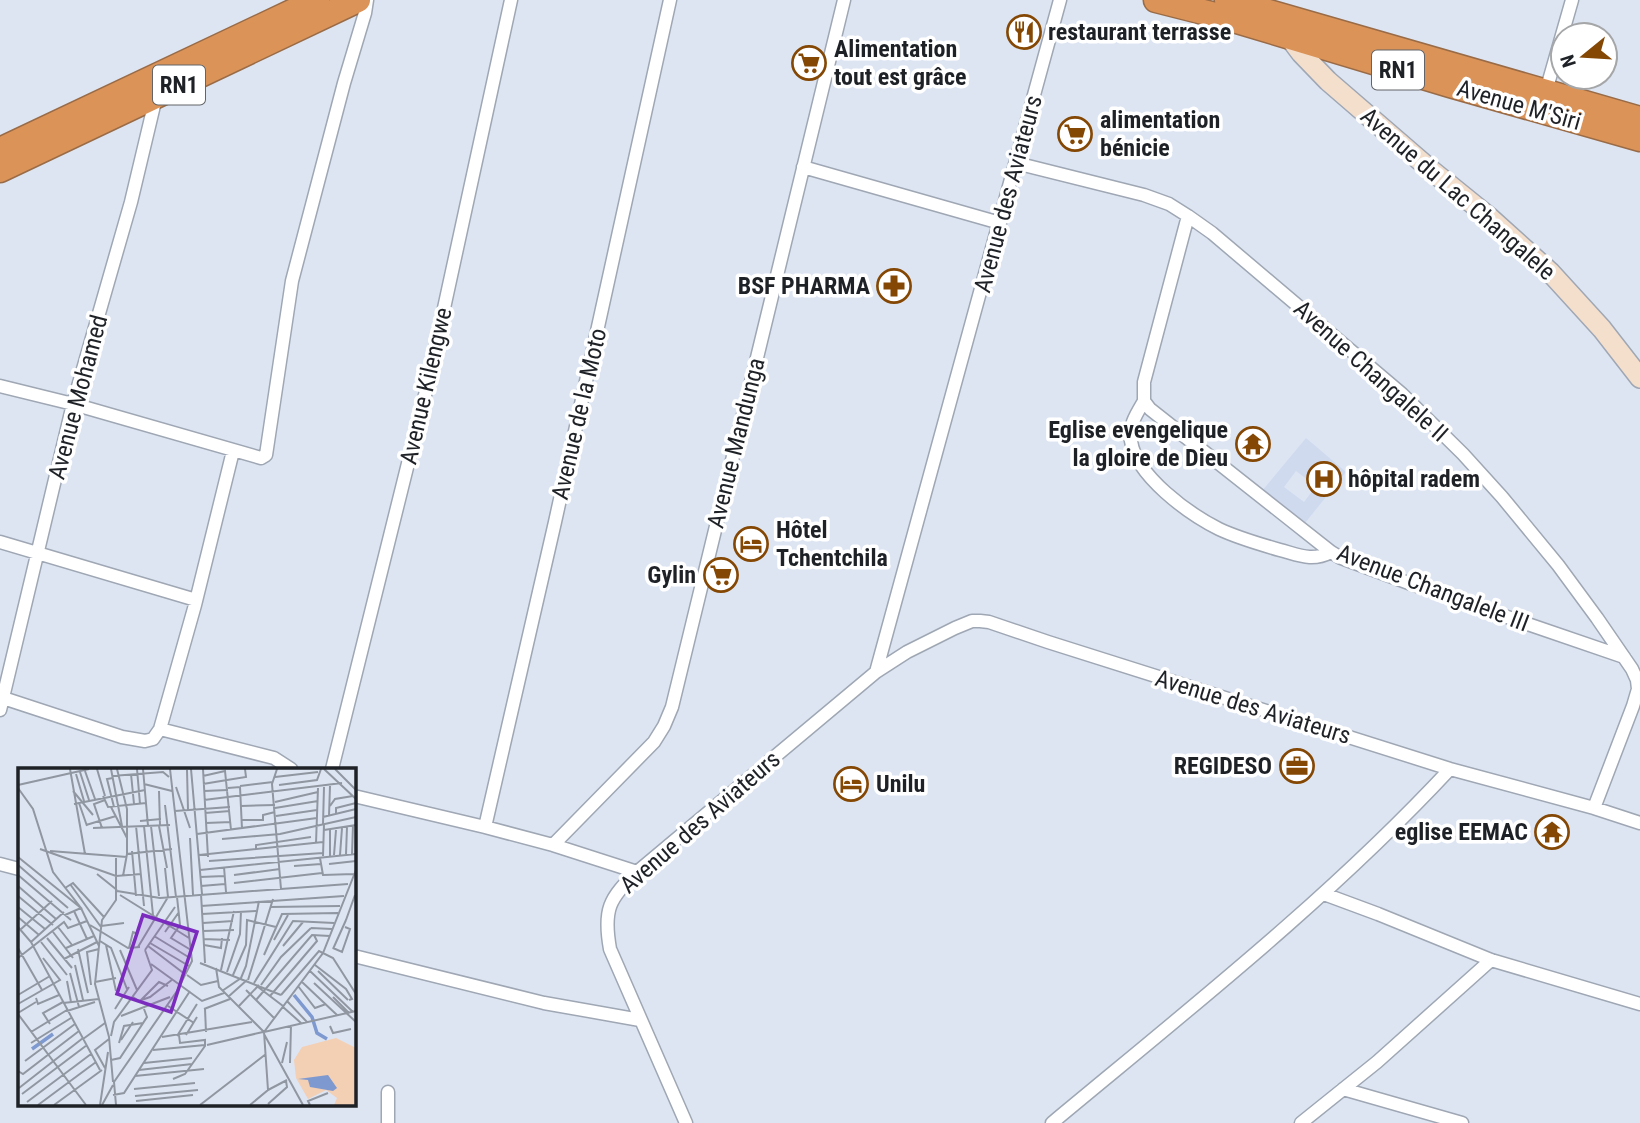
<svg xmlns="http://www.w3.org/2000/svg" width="1640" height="1123" font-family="'Roboto Condensed',sans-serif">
<rect width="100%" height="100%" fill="#dde5f3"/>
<path fill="#cfdaef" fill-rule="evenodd" d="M 1306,438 L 1346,472 L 1305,523 L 1262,491 ZM 1296,471 L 1316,486 L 1304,502 L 1284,487 Z"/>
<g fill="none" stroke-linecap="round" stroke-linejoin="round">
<g stroke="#9fa7b4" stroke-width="15">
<path id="street" d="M 1546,91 L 1572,0
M 1016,163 L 1144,195 L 1169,204 L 1188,216 L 1212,233 L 1402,394 L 1463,454 L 1502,497 L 1558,565 L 1597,618 L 1632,669 L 1637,680 L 1638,689 L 1633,706 L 1594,808
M 803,167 L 1000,223
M 1188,216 L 1144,382 L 1144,401 L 1150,409 L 1331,552 L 1341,558 L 1411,584 L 1624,657
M 0,386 L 73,404 L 261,458 L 266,455 L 292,281 L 344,83 L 365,13 L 367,0
M 1144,401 C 1137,413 1128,426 1131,441 C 1136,476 1189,514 1219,529 C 1238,538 1259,544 1280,550 C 1299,555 1312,562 1331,552
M 0,542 L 196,600
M 876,672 L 1060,0
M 0,697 L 122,737 L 145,741 L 153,739 L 160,729 L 274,758 L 291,769
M 0,710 L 73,404 L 131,202 L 156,97
M 160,729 L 195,605 L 233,451
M 332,769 L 426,391 L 511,0
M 354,796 L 485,827 L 553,845 L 637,872
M 485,827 L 555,522 L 670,0
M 553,845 L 654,742 L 664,726 L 672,707 L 844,0
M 0,864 L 19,869
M 1324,894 L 1378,914 L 1491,960 L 1640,1004
M 354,956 L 544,1003 L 640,1020
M 1343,1089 L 1462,1123
M 388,1123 L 388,1092
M 686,1123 L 610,949 C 603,910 609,898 637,872 L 876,672 L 907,652 L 955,628 L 972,621 L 980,621 L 989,622 L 1048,642 L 1450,769 L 1594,808 L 1640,823
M 1052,1123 C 1189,1009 1329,899 1450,769
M 1301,1123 L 1377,1062 L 1491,960"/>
</g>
<g stroke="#9fa7b4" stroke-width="22">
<path id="secondary" d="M 1286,33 L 1301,53 L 1328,81 L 1431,170 L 1489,217 L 1550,272 L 1602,329 L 1640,378"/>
</g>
<g stroke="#996b46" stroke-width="27">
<path id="highway" d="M 1156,0 L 1227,18 L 1450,85 L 1640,139
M 1227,0 L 1640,119
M 0,150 L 317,0
M 0,170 L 358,0"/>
</g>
<use href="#street" stroke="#fff" stroke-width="12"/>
<use href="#secondary" stroke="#f4dfcd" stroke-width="19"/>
<use href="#highway" stroke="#db9358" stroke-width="24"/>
</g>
<defs>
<g id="restaurant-ring" transform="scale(1.75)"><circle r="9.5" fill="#fff" stroke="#844704" stroke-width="1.5"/><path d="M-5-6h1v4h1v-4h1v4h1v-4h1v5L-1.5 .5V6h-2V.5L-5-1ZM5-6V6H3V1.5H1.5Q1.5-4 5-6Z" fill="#844704"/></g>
<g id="supermarket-ring" transform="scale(1.75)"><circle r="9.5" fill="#fff" stroke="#844704" stroke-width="1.5"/><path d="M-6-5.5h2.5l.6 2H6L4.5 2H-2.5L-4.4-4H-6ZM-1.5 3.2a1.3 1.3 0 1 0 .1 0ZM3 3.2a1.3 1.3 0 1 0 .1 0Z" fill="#844704"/></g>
<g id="pharmacy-ring" transform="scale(1.75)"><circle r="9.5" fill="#fff" stroke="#844704" stroke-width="1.5"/><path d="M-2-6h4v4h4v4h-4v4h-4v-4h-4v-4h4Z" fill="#844704"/></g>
<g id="temple-ring" transform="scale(1.75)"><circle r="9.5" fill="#fff" stroke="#844704" stroke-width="1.5"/><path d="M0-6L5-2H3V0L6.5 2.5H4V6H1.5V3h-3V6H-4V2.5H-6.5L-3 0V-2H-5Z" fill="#844704"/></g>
<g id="hospital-ring" transform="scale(1.75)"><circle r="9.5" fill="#fff" stroke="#844704" stroke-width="1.5"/><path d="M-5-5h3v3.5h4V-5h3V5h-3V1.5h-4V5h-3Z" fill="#844704"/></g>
<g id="hotel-ring" transform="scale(1.75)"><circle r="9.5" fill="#fff" stroke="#844704" stroke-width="1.5"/><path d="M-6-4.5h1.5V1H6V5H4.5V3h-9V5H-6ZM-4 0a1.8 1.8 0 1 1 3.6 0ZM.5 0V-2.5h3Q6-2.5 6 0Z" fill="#844704"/></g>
<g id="office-ring" transform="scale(1.75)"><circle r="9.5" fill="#fff" stroke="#844704" stroke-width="1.5"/><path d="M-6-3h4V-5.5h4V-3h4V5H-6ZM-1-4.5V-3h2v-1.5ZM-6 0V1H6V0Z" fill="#844704"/></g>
</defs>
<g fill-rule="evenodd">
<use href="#restaurant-ring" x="1024" y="32"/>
<use href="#supermarket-ring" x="809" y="63"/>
<use href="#supermarket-ring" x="1075" y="134"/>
<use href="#pharmacy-ring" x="894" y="286"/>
<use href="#temple-ring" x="1253" y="444"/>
<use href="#hospital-ring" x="1324" y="479"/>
<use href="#hotel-ring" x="751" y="544"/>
<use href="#supermarket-ring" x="721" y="575"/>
<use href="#office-ring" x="1297" y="766"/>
<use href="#hotel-ring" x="851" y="784"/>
<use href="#temple-ring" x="1552" y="832"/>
</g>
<g text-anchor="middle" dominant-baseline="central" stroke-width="7" stroke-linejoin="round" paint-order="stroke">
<g fill="#fff" stroke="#626467" stroke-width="2">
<rect x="1372" y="50.5" width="52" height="39" rx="5"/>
<rect x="153" y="65.5" width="52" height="39" rx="5"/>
</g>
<g font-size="23" font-weight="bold" fill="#1e2126">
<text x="1398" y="70">RN1</text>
<text x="179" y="85">RN1</text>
</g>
<g font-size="24" font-weight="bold" fill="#1e2126" stroke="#fff" text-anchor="start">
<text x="1048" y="32">restaurant terrasse</text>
<text x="834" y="49">Alimentation<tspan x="834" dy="28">tout est grâce</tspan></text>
<text x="1100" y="120">alimentation<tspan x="1100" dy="28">bénicie</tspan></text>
<text x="870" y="286" text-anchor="end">BSF PHARMA</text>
<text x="1228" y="430" text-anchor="end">Eglise evengelique<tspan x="1228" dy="28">la gloire de Dieu</tspan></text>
<text x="1348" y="479">hôpital radem</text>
<text x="776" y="530">Hôtel<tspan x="776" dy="28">Tchentchila</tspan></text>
<text x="696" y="575" text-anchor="end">Gylin</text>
<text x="1272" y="766" text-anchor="end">REGIDESO</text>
<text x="876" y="784">Unilu</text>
<text x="1528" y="832" text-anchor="end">eglise EEMAC</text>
</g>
<g font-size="24" fill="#1e2126" stroke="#fff">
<text transform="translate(1519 105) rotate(16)">Avenue M'Siri</text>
<text transform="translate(1008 194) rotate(-75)">Avenue des Aviateurs</text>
<text transform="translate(1458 194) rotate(41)">Avenue du Lac Changalele</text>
<text transform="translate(1371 371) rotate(42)">Avenue Changalele II</text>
<text transform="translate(426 386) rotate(-77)">Avenue Kilengwe</text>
<text transform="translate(78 397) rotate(-75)">Avenue Mohamed</text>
<text transform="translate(579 414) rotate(-77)">Avenue de la Moto</text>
<text transform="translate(736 443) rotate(-76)">Avenue Mandunga</text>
<text transform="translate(1433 588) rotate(21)">Avenue Changalele III</text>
<text transform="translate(1253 707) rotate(17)">Avenue des Aviateurs</text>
<text transform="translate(700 822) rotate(-41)">Avenue des Aviateurs</text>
</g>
</g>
<g transform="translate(18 768)">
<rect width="338" height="338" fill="#dde5f3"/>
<path d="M 318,270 L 338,280 L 338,337 L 316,337 L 319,330 L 308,322 L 290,331 L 278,310 L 276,292 L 284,279 Z" fill="#f3cfb4"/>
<path d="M 310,307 L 319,320 L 315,323 L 292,319 L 290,312 L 280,311 Z" fill="#7e99cf"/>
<path fill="none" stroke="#7e99cf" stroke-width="3.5" d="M 276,227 L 294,249 L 299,265 L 309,271M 14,281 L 35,266"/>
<path fill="none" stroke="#9197a1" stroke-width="2" d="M 52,1 L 67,86M 79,1 L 87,28M 93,1 L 104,58M 99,1 L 109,41 L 109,86M 119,1 L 122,36M 125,1 L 130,58M 173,1 L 184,126M 185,1 L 190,89M 259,1 L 254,16 L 263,121M 306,1 L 338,31M 317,1 L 338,22M 169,2 L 170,42M 67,3 L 77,31M 62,4 L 71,32M 58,6 L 66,33M 113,6 L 116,36M 94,8 L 145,4 L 151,9M 185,8 L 207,3 L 213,62M 257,9 L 300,4M 95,10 L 89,11 L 96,39M 209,12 L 228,9 L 227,1M 126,16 L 154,23M 185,16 L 209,12M 0,17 L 71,1M 261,17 L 299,12 L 303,1M 222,18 L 255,14M 158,19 L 172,60M 0,20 L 15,41 L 35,104 L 63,140 L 81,178 L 77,216 L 91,269 L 95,314M 210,20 L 222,19 L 224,61M 55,23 L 75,47M 141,23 L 142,57M 186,23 L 210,22M 85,28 L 90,39 L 128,35M 186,32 L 324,15M 257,34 L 300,24M 61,35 L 69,58M 56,36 L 127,22M 147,37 L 158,129M 223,38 L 257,37M 312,38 L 317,31 L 335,28M 93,39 L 109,70M 257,40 L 300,33M 157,43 L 212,39M 187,45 L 212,43M 318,46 L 318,40 L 338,35M 258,48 L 299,42M 311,48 L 312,18M 305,49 L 338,41M 224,52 L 245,52 L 245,47 L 257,44M 122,53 L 143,51M 188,55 L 213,54M 305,56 L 306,19M 68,57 L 98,48M 118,58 L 126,138M 126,58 L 135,147M 133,58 L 141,128M 141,58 L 149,100M 75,60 L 152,57M 84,60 L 76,36 L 87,32M 306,62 L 338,57M 312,62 L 312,88M 179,66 L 299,50M 172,70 L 175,127M 204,71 L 262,66 L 338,49M 298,75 L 300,20M 22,81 L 98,108 L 123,106M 238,82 L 238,77 L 293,69M 32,83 L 109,89M 114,83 L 118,128M 328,86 L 329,59M 334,86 L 335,57M 181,87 L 305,74M 316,87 L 318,62M 322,87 L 324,60M 305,88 L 306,56M 0,89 L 63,140 L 47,147M 302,90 L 305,107 L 336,106M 191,93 L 305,85M 311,96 L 338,93M 0,97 L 50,140M 276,98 L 303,96M 206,99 L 208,124M 182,102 L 338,86M 79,106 L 99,122M 0,107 L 53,152M 216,107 L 262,101M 105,108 L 109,86 L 154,81M 182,109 L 207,108M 216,115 L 304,105M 52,116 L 83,159M 0,118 L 38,151M 183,118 L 207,116M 47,120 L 55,115 L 86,149M 99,123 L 142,130 L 330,116M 183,126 L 187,195M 102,127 L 171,170M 0,128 L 35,157M 159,129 L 162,157 L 153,170 L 173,182M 183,138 L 326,128M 0,139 L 27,161M 252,139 L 322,138M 56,143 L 69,171M 184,146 L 238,143M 0,149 L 21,167M 328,152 L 337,127M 185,155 L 215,153M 72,157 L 110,180 L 122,179M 83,158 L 106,155M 0,159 L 13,174 L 82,302M 40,159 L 54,177M 293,160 L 314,161M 2,162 L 34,133M 185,163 L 216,162M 35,164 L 55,190M 147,164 L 161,144M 136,168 L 172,190M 29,170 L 54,200M 185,171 L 212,172M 256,172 L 270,147M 82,173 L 93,180 L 109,221M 13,174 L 46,144M 23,174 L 49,207M 132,175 L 171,198M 88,177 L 98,223M 186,177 L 203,180 L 204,170M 81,178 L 84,152 L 98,132 L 98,90M 130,178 L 168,207M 265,178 L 285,154M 120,179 L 150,129 L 147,100M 0,180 L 24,222M 48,180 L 76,168M 111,180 L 115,164 L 120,166M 315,180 L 324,184 L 332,161 L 327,159M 60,181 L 70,225M 315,181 L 328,152M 102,182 L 119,222M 127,182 L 157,139M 246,187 L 264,146 L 320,145M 0,190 L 46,154 L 50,160 L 69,153M 46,191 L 79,174M 182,195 L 263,227M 133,196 L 184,233 L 206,225M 57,197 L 65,232M 297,197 L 328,221 L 334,231 L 331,232M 198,200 L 201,219 L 246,264M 203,202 L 216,143M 292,203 L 335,244M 300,203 L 330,232M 209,204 L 222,166 L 223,143M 52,205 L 61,239M 169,207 L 183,217 L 200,213M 215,207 L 228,177 L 229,152 L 258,159M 230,212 L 255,131M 49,213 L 53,234M 77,214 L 98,210M 284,214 L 319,247M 236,215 L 275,153 L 316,155M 296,215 L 338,254M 73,217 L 69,184 L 81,181M 243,217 L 263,189 L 293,160M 280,218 L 297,240 L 308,236M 240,219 L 265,238M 228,222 L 256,250M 204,223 L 223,210 L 228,198 L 241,133M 0,227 L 32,208M 263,227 L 301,183 L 315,190 L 338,226M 252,228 L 299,173 L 296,167M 115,229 L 121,233 L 132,229 L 155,211M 210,229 L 229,212M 315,229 L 331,245M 18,230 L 20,236 L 41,227M 238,232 L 294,167 L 312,168M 122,233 L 141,214 L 150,218M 269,233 L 289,254M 45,235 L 81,231M 0,236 L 42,212 L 25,190M 150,238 L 176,255M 220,239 L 241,217M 265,239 L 283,255M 97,241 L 111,219M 186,241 L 212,231M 187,241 L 188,264M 49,243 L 77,234M 0,245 L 18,234M 0,246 L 68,337M 103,248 L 152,229M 32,256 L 25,245 L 45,234M 312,258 L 315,265 L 333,261M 13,264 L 49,242M 246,264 L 305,185 L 338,102M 246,264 L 338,243M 246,266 L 285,337M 168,267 L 179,249M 93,268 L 96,254 L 134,202 L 127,182M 159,268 L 179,236M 144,269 L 234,254M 65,271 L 87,255M 103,272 L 115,254M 13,275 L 53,250M 101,275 L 106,258 L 125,255M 189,277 L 245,264M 135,282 L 187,277M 93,292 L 102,290 L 129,249 L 126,241M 7,293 L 57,256M 126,295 L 174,290M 264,295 L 269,274M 272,295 L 273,257M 87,300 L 77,282 L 91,271M 121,302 L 174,296M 0,303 L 5,306 L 61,263M 117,308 L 186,301M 155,311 L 167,306 L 187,278 L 187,272 L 162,275 L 161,267M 1,320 L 65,270M 116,321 L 177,315M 250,322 L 269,312M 4,326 L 69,277M 95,327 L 106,325 L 172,223M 117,328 L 180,322M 118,333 L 175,327M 9,334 L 73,286M 250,336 L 269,319 L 268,313M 20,337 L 78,294M 36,337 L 84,302M 82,337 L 90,284M 84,337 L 95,317M 98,337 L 96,314 L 159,223 L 174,193 L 152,1M 182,337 L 248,286M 232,337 L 250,322 L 246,264M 292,337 L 290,333 L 310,325"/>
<path fill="#7b2cbf" fill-opacity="0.15" stroke="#7b2cbf" stroke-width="3.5" d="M 125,147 L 179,164 L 153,244 L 99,226 Z"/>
<rect width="338" height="338" fill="none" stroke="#1e2126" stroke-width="3.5"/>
</g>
<g transform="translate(1584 56) rotate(252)"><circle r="33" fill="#ffffff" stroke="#a5a6a8" stroke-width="2"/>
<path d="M0-5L12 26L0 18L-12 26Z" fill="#844704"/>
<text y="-10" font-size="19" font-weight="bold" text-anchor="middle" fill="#1e2126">N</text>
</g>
</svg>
